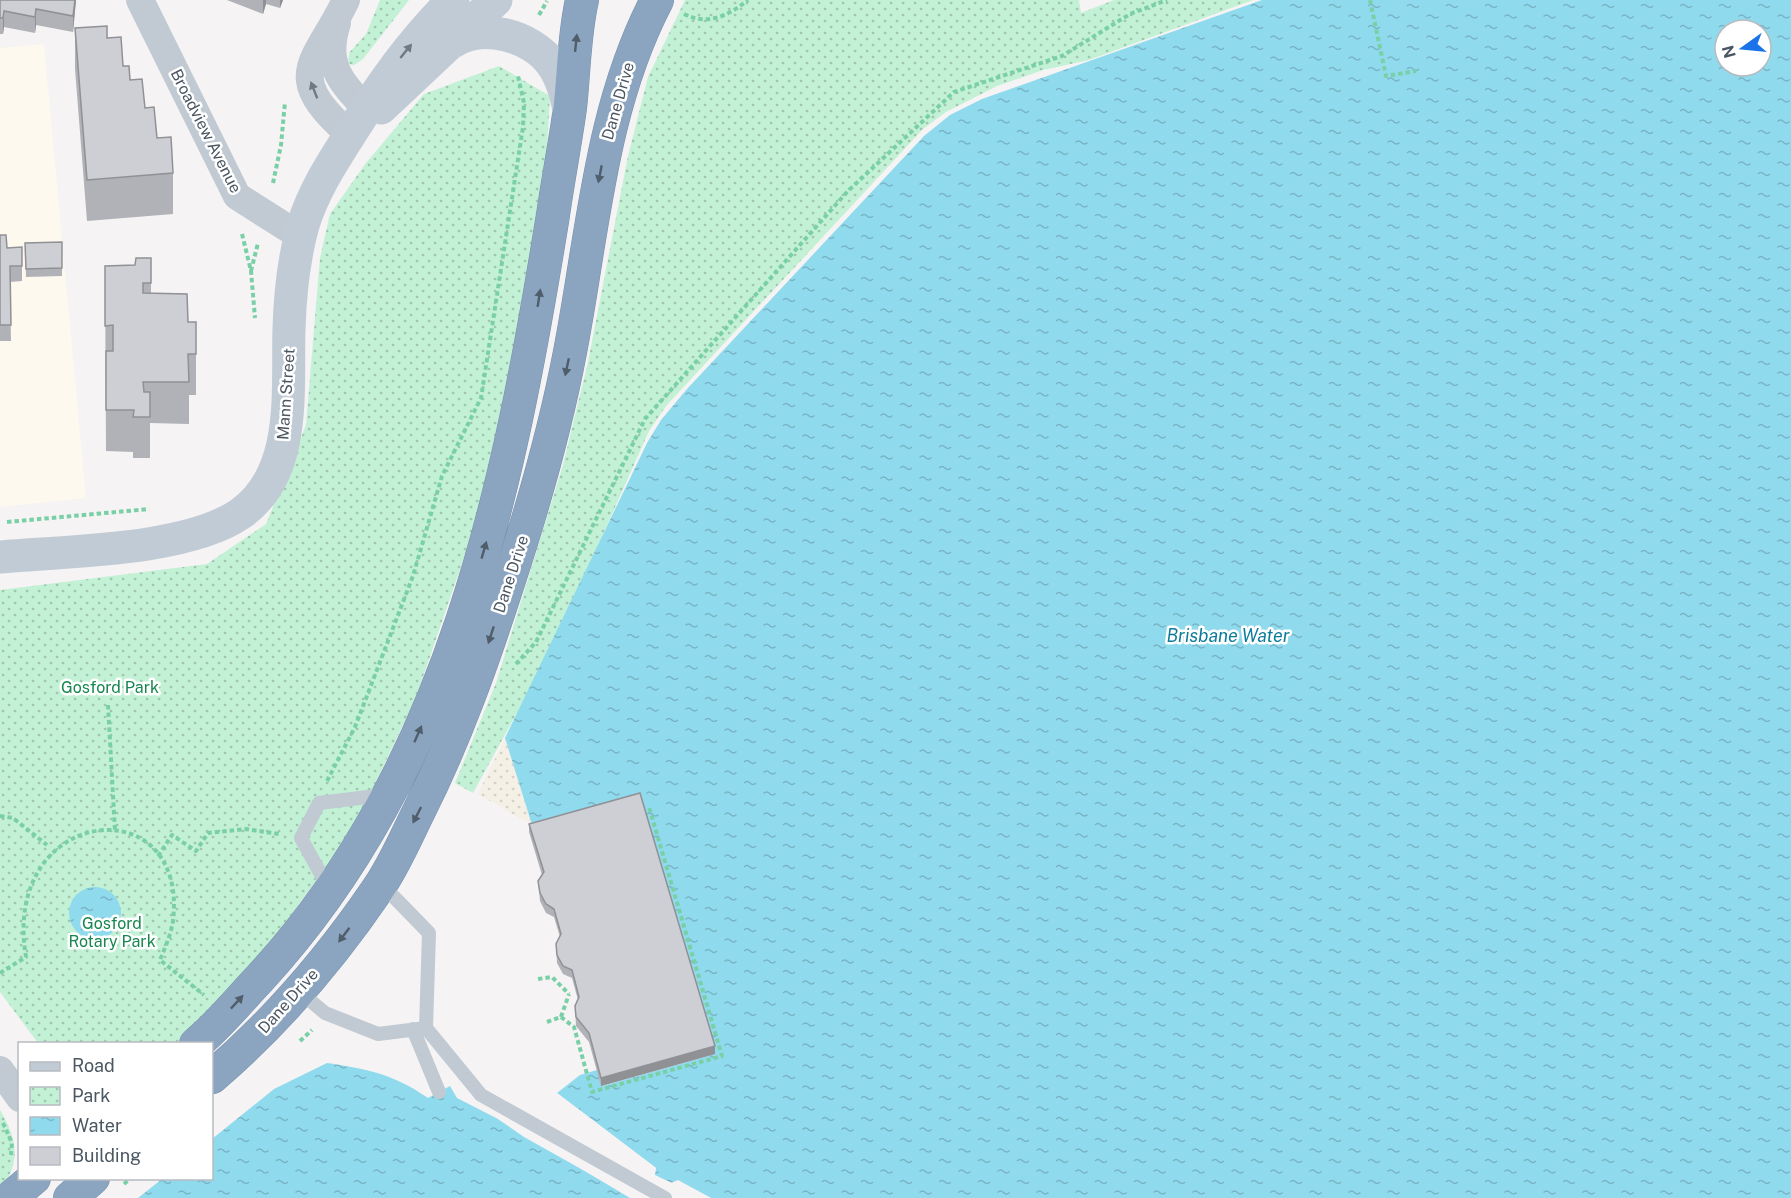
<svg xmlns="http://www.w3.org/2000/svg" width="1791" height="1198" font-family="'Public Sans',sans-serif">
<defs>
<pattern id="sand-dots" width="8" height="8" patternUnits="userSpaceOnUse" patternTransform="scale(1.5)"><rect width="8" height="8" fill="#f5f0e5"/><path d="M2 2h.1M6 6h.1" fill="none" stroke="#d4d0c7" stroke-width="1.8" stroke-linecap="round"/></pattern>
<pattern id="park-dots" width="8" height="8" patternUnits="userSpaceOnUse" patternTransform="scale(1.5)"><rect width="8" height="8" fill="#c3f1d5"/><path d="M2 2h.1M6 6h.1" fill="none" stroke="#a0c6b0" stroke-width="1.8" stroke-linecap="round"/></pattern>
<pattern id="water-ripples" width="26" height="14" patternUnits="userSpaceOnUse" patternTransform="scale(1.5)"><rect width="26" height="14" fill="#90daee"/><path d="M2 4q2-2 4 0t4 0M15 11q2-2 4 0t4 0" fill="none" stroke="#78b4c4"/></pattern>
</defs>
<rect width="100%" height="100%" fill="#f5f3f3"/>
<path fill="#fdf9ef" d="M 44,44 L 86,498 L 0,507 L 0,48 Z"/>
<path fill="url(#sand-dots)" d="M 505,738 L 532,825 L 478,794 Z"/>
<path fill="url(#park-dots)" d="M 380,0 L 409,0 L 363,59 L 354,65 L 348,64 L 349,53 L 366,34 Z
M 685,0 L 1079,0 L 1081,13 L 1114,0 L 1253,0 L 1089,60 L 1043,70 L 997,86 L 946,112 L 923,129 L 666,406 L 649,431 L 552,649 L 473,793 L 455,783 L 496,683 L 563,465 L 588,362 L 628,156 L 648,77 Z
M 499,66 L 550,96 L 545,181 L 487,491 L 415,700 L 353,830 L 248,974 L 182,1042 L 38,1043 L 0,992 L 0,590 L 207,564 L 266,524 L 306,425 L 320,258 L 330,214 L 366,163 L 424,94 Z
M 0,1110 C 17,1138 22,1163 0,1189 Z"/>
<path fill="url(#water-ripples)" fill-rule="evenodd" d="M 1262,0 L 1791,0 L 1791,1198 L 711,1198 L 678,1181 L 672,1183 L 654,1175 L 656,1168 L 557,1093 L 580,1075 L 597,1070 L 602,1086 L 715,1054 L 532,825 L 505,738 L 647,443 L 661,420 L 687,389 L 924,136 L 950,115 L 982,99 ZM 1725,30 L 1761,30 L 1761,66 L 1725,66 Z
M69 913a26 26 0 1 1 52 0a26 26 0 1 1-52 0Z
M 327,1063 C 368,1069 393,1074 428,1098 L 450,1086 L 457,1098 L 498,1119 L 630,1198 L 138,1198 L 162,1179 L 212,1178 L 212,1139 L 274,1089 Z"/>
<path fill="#f5f3f3" d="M 557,1093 L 656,1168 L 655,1175 L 671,1183 L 678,1180 L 711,1198 L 705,1198 L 678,1184 L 671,1186 L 653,1177 L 653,1169 L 554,1094 Z
M 502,1118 L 526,1134 L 633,1198 L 524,1137 L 498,1119 Z"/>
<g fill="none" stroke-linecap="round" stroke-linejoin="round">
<g stroke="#7690ad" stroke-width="34">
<path id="highway" d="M 196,1044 C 220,1024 239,1000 260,978 C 453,768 509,488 553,215 C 558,180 565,144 570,108 C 574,72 574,35 582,0
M 212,1077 C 275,1023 330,959 377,890 C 394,866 406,837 419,811 C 456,737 483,661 508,583 C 533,507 555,431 570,352 C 593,233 600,109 657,0
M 10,1198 L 34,1178
M 70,1198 L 93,1178"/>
</g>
<path stroke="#7ad0a6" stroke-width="4" stroke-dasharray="4.5 3" stroke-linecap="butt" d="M 1370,0 L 1386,76 L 1416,71
M 684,14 C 708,26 728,16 748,0
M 539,15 L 547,1
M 273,183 L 281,145 L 285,102
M 242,234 L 251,271 L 255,318
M 251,271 L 258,243
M 7,522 L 149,509
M 516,664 L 536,642 L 645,419 L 848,191 L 954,92 L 1062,56 L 1130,14 L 1167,0
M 108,705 L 115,831
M 327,781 L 355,727 L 413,576 L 442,476 L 481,398 L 523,127 L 524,103 L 518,76
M 0,816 L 13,818 L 47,845
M 158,856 L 172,835 L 196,851 L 208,833 L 246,829 L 279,834
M 0,973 L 26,957 C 0,805 189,785 173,921 C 171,934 165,948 160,960 L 204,995
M 538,979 L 552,977 L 569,994
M 561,1017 L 574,1027 L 592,1092 L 722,1056 L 649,807
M 561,1017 L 569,994
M 547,1022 L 561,1017
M 300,1041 L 312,1030
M 3,1123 L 12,1143 L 11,1155
M 124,1184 L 131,1178"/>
<path stroke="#c1cad2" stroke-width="14" d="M 329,889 L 301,838 L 319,803 L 384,795
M 300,992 L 325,1013 L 378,1034 L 426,1028 L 429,933 L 394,897 L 379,888
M 426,1028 L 481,1095 L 665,1198
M 413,1029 L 439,1092"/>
<path stroke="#c1cad2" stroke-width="28" d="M 140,0 L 237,196 L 300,236
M 346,0 C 315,65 281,74 350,135
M 337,23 C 324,62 339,82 366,108
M 0,1070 L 20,1098"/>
<path stroke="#c1cbd6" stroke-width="33" d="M 453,42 C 482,22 531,36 551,63 C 561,76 566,94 569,110
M 381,108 L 496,0
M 0,557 C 66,551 186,551 240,514 C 298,474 287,390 289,329 C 290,294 294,258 303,225 C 314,190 332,163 351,133 C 382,83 411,42 453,0"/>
<use href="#highway" stroke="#8ba5c1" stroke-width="33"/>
</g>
<path fill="#b0b2b7" d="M 0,0 L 76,0 L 73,32 L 36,25 L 35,33 L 4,27 L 3,34 L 0,34 Z
M 227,0 L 283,0 L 280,8 L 266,4 L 263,14 Z
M 75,28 L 107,38 L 123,66 L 145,108 L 157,138 L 173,173 L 173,214 L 87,221 L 75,69 Z
M 0,235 L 7,248 L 22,247 L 22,281 L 10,282 L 11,341 L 0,341 Z
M 62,242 L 62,276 L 26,277 L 25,243 Z
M 151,258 L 151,293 L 188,322 L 196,322 L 196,395 L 189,395 L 189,424 L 150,423 L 150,458 L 133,458 L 133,452 L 106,451 L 105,266 L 135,265 Z
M 529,824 L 715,1054 L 601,1086 L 589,1042 L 576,1026 L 575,1006 L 578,1000 L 572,978 L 563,974 L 557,963 L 556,944 L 560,937 L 554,917 L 546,913 L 540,901 L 538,881 L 542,875 L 529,832 Z"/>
<path fill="#909195" d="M 75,0 L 76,0 L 73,32 L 73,16 Z
M 263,0 L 266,0 L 266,4 L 263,14 Z
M 280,0 L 283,0 L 280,8 Z
M 36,9 L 36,25 L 35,33 L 35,17 Z
M 4,11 L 4,27 L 3,34 L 3,18 Z
M 715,1046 L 715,1054 L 601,1086 L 601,1078 Z"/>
<path fill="#cdcfd5" stroke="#909195" stroke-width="1.5" d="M 0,0 L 75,0 L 73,16 L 36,9 L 35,17 L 4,11 L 3,18 L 0,18 Z
M 107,26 L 107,38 L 121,37 L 123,66 L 129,66 L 130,80 L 142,79 L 145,108 L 154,107 L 157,138 L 171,137 L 173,173 L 87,180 L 75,28 Z
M 0,235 L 6,235 L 7,248 L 22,247 L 22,266 L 10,266 L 11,325 L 0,325 Z
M 62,242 L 62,268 L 26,269 L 25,243 Z
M 136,258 L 151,258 L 151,283 L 143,283 L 143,293 L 187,294 L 188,322 L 196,322 L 196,354 L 188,354 L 189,382 L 143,382 L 144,392 L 150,392 L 150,417 L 133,417 L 134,410 L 106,410 L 106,351 L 113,351 L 113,325 L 105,326 L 105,266 L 135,265 Z
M 640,793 L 715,1046 L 601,1078 L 589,1033 L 576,1017 L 575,1006 L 579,997 L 572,970 L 563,966 L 557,955 L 556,944 L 561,934 L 554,909 L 546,904 L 540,893 L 538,881 L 544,872 L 529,824 Z"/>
<defs><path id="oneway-solid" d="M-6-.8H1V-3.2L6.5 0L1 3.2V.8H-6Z" transform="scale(1.5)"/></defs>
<g fill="#505e6b">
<use href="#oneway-solid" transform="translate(576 43) rotate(-84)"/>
<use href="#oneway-solid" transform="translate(600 174) rotate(101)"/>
<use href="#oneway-solid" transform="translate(539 298) rotate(-81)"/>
<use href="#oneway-solid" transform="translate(567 367) rotate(102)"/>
<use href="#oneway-solid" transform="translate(484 550) rotate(-74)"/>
<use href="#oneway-solid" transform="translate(491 635) rotate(108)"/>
<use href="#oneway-solid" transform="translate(418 734) rotate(-66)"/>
<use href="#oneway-solid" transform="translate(417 815) rotate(117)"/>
<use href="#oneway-solid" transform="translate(344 935) rotate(127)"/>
<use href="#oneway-solid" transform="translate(237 1002) rotate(-47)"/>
</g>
<use fill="#6e7984" href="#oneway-solid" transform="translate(406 51) rotate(-51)"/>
<use fill="#6e7983" href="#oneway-solid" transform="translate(314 90) rotate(-111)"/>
<g text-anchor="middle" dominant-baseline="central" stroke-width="5" stroke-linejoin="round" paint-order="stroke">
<g font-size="16" fill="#4a5661" stroke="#fff">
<text transform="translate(618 101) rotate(-74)">Dane Drive</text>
<text transform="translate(206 131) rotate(63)">Broadview Avenue</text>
<text transform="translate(286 394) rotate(-86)">Mann Street</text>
<text transform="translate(511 574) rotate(-72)">Dane Drive</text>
<text transform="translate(288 1001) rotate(-48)">Dane Drive</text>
</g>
<g font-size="16" fill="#17864f" stroke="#fff">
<text x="110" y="687">Gosford Park</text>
<text x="112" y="923">Gosford<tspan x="112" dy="18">Rotary Park</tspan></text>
</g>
<g font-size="18" font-style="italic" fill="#0c7c9b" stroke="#fff">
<text x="1228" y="635">Brisbane Water</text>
</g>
</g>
<rect x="18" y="1042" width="195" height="138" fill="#ffffff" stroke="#b7bbc0" stroke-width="1.5"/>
<rect x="30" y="1062" width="30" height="9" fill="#c1cbd6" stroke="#b7bbc0" stroke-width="1.5"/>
<text x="72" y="1072" font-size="18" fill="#4a5661">Road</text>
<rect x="30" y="1087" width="30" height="18" fill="url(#park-dots)" stroke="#b7bbc0" stroke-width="1.5"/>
<text x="72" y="1102" font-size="18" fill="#4a5661">Park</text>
<rect x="30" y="1117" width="30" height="18" fill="url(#water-ripples)" stroke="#b7bbc0" stroke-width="1.5"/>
<text x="72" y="1132" font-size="18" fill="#4a5661">Water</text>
<rect x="30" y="1147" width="30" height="18" fill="#cdcfd5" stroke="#b7bbc0" stroke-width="1.5"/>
<text x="72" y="1162" font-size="18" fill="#4a5661">Building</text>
<g transform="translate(1743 48) rotate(255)"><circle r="28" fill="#ffffff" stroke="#b7bbc0" stroke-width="1.5"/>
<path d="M0-4.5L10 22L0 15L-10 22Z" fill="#1a73e8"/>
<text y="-9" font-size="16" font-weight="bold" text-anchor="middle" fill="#4a5661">N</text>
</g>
</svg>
